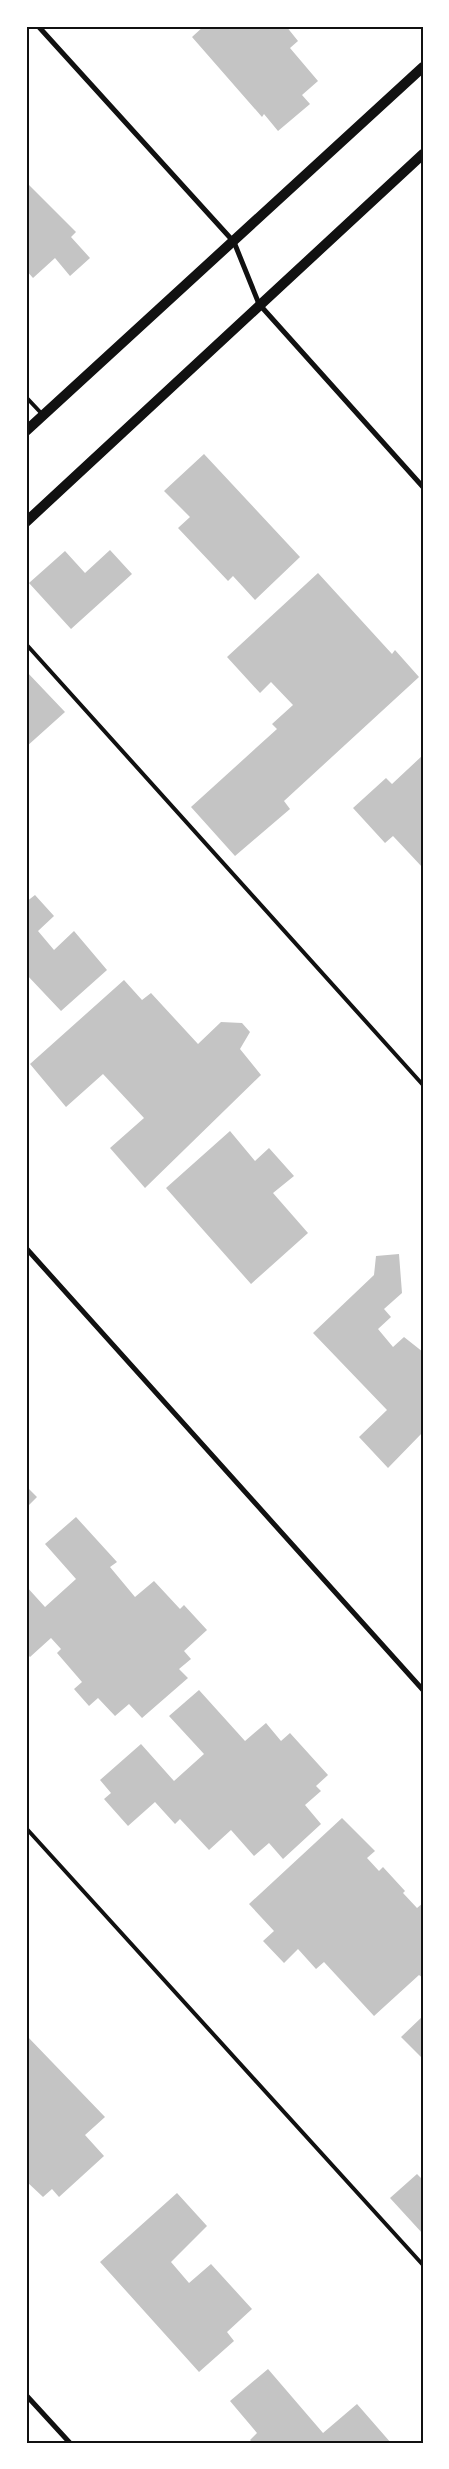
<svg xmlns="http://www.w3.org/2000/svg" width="449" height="2469" font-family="'PT Serif',serif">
<rect width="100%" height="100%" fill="#fff"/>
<path fill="#c4c4c4" d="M 204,26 L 286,26 L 298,41 L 290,48 L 318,81 L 302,95 L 310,104 L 278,131 L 264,114 L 262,117 L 192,37 Z
M 26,182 L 76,232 L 71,237 L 90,258 L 70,276 L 55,258 L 33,278 L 26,270 Z
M 204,454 L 300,557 L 255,600 L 233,576 L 228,581 L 178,528 L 190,517 L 164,491 Z
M 110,550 L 132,574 L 71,629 L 29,583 L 65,551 L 85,573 Z
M 318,573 L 392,654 L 395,650 L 419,677 L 284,801 L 290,809 L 235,856 L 191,807 L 277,729 L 272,724 L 293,705 L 271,682 L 260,693 L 227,657 Z
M 26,671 L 65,712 L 26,747 Z
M 423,755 L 423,868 L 393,836 L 385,843 L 353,808 L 386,778 L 392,784 Z
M 35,895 L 54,916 L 38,931 L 54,950 L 74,931 L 107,970 L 61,1011 L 26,974 L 26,902 Z
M 124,980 L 142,1000 L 151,993 L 198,1044 L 221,1022 L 242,1023 L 250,1032 L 240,1049 L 261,1075 L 145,1188 L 110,1148 L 144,1118 L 103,1074 L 66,1107 L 30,1064 Z
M 230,1131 L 255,1161 L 269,1148 L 294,1176 L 273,1193 L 308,1233 L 251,1284 L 166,1188 Z
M 399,1254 L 402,1293 L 384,1309 L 391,1317 L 378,1329 L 393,1347 L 404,1337 L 423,1352 L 423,1432 L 388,1468 L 359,1437 L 387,1410 L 313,1333 L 374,1275 L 376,1256 Z
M 26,1486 L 37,1497 L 26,1508 Z
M 76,1517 L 117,1562 L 110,1567 L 135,1597 L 154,1581 L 180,1609 L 184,1605 L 207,1630 L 184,1651 L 191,1659 L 179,1669 L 188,1678 L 142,1718 L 129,1704 L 115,1716 L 98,1698 L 89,1706 L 74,1689 L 82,1682 L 57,1653 L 61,1649 L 51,1638 L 30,1657 L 26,1653 L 26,1586 L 45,1607 L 76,1579 L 45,1544 Z
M 199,1690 L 245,1741 L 266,1723 L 281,1741 L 290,1733 L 328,1775 L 316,1786 L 321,1791 L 305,1805 L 321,1824 L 283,1859 L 269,1843 L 254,1856 L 231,1830 L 209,1850 L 180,1819 L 175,1824 L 155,1802 L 128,1826 L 104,1799 L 111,1793 L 100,1780 L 141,1744 L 174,1781 L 204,1754 L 169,1716 Z
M 342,1818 L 375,1851 L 367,1858 L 379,1871 L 383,1867 L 405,1891 L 403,1893 L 417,1908 L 423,1903 L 423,1978 L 419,1975 L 374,2016 L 324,1962 L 316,1969 L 298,1949 L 284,1963 L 263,1941 L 274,1931 L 249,1904 Z
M 423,2016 L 423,2059 L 401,2037 Z
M 26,2035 L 105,2117 L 85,2135 L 104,2156 L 59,2197 L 52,2189 L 43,2197 L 26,2181 Z
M 417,2174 L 423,2180 L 423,2234 L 390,2198 Z
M 177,2193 L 207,2226 L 171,2262 L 189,2283 L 211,2264 L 252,2309 L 227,2332 L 234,2341 L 199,2372 L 100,2262 Z
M 268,2369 L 323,2433 L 357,2404 L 391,2443 L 253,2443 L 250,2440 L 257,2433 L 230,2401 Z"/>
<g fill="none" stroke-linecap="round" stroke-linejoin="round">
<path stroke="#111" stroke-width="4" d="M 26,397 L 42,414
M 26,644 L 423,1085
M 26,1828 L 423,2265"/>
<path stroke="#111" stroke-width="5" d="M 38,26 L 234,242 L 259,304 L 423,487
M 26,1248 L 423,1690
M 26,2395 L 70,2443"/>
<path stroke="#111" stroke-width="10" d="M 26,431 L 423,67
M 26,522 L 423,154"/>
</g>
<rect width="449" height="2469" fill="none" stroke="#ffffff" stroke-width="55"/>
<rect x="28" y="28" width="394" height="2414" fill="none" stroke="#111" stroke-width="2"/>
</svg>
